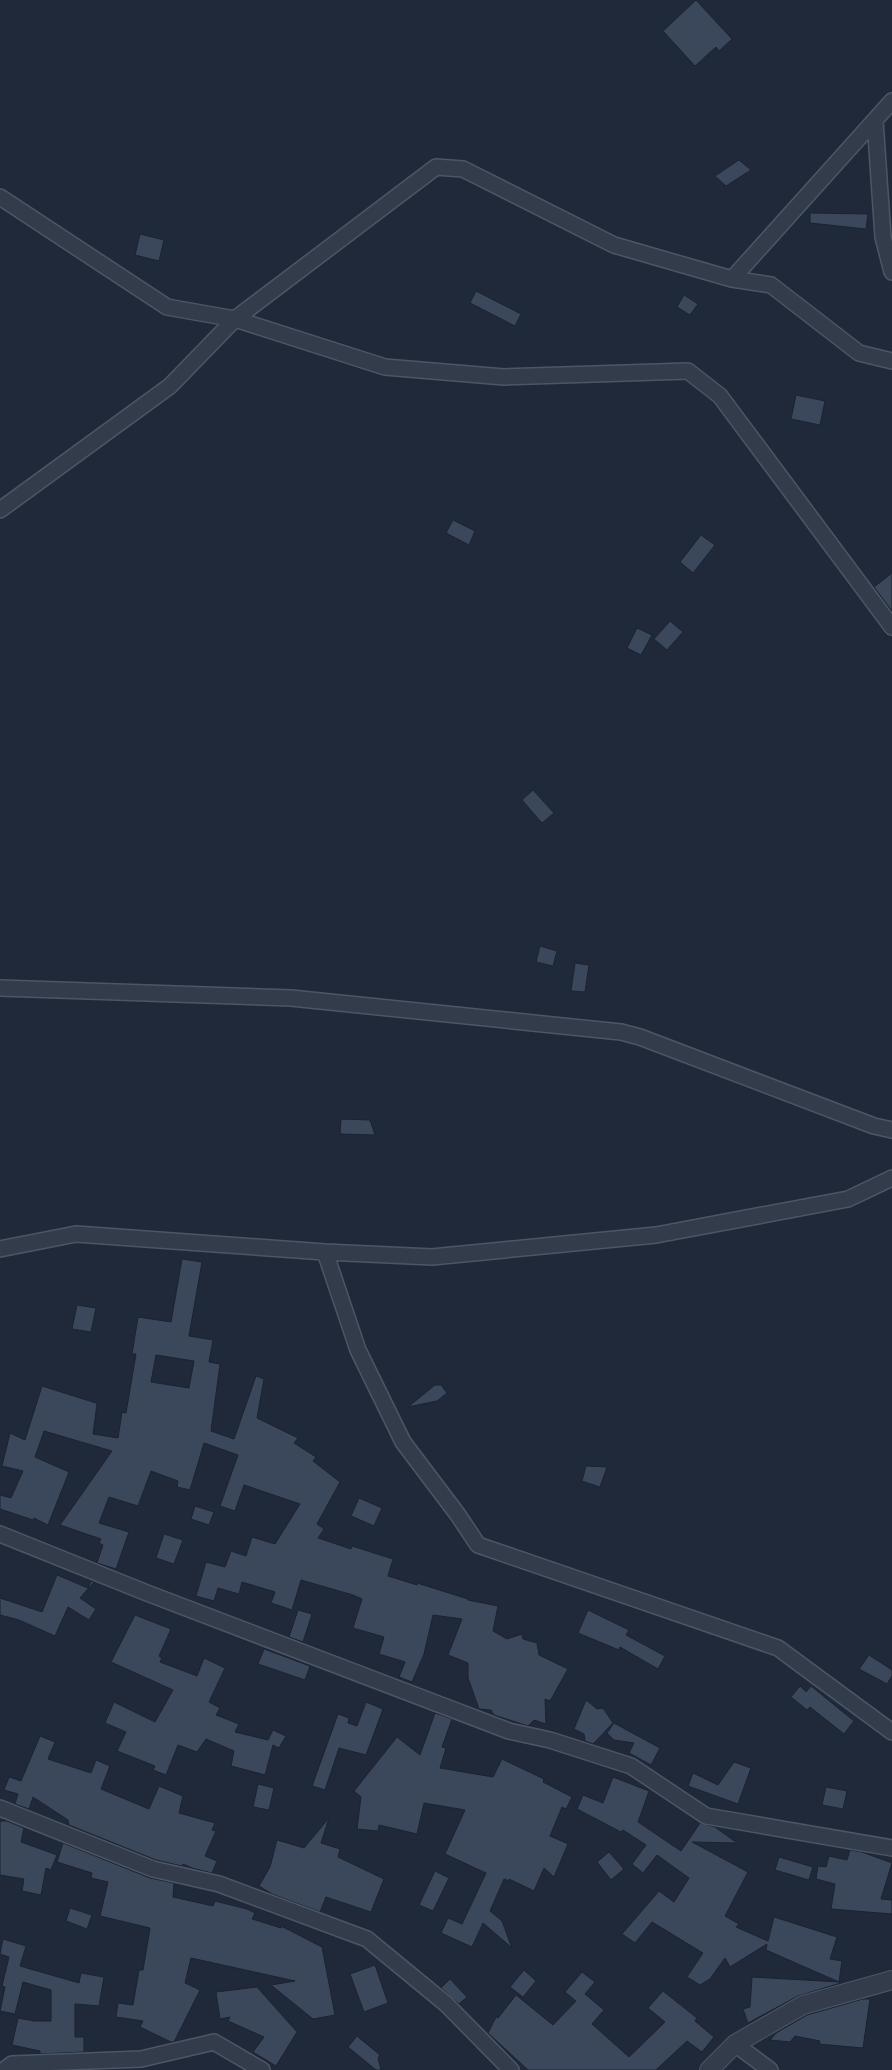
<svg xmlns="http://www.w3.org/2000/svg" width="892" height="2070" font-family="'Archivo Narrow',sans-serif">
<rect width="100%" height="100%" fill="#20293a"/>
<path fill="#3b475b" stroke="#1b2331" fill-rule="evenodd" d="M 696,0 L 732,39 L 719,51 L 716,47 L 695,66 L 663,31 Z
M 739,160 L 751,170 L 726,186 L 715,176 Z
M 810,213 L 868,214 L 866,229 L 810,223 Z
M 140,234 L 164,240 L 159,261 L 135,255 Z
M 476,291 L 521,314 L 515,326 L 470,303 Z
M 684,295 L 698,304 L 690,315 L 677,307 Z
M 796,395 L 825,401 L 820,425 L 791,419 Z
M 453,520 L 475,531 L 469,545 L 446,533 Z
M 701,535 L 715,545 L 693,573 L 680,562 Z
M 892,573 L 892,611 L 874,587 Z
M 670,621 L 683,632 L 667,650 L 654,639 Z
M 637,628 L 652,635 L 641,655 L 627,648 Z
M 533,790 L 554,813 L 542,823 L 522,800 Z
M 540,946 L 557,951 L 553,966 L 536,962 Z
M 575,963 L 589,965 L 585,992 L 571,991 Z
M 341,1119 L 370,1120 L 375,1135 L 340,1134 Z
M 182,1259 L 202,1262 L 189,1336 L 213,1340 L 209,1362 L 220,1364 L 211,1431 L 234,1439 L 256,1376 L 264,1379 L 257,1418 L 298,1438 L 294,1443 L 316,1457 L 313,1461 L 340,1482 L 317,1524 L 324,1529 L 318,1538 L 351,1549 L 352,1546 L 393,1559 L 388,1576 L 417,1585 L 417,1583 L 468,1599 L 468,1600 L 498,1606 L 493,1631 L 507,1639 L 522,1634 L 523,1639 L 537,1643 L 539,1655 L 568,1669 L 550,1701 L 545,1699 L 546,1724 L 534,1720 L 528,1726 L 494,1715 L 491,1710 L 479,1709 L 468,1678 L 468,1663 L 448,1655 L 462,1619 L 433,1615 L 424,1654 L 412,1682 L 399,1677 L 405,1662 L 379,1654 L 384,1637 L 353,1628 L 362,1599 L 353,1595 L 301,1580 L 292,1610 L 271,1603 L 275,1592 L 242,1582 L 239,1594 L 218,1588 L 214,1601 L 196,1596 L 206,1562 L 225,1567 L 231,1551 L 246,1556 L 252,1537 L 275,1544 L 300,1504 L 244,1485 L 235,1511 L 220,1506 L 238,1455 L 204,1443 L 190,1490 L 177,1487 L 178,1481 L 151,1471 L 138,1506 L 109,1497 L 99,1523 L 129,1532 L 116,1569 L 97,1563 L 103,1545 L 99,1543 L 101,1539 L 60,1525 L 112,1451 L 44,1431 L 35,1457 L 69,1472 L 48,1525 L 34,1518 L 33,1520 L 0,1509 L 0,1495 L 11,1498 L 23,1471 L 2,1466 L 10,1433 L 25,1440 L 42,1386 L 96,1403 L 97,1404 L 93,1434 L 118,1438 L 122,1412 L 126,1413 L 136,1354 L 132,1354 L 138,1317 L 171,1322 ZM 156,1355 L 194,1361 L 189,1388 L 151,1382 Z
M 77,1305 L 96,1308 L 91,1332 L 72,1329 Z
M 435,1385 L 441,1385 L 447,1393 L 437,1401 L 408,1407 Z
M 586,1466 L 607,1467 L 600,1487 L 582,1481 Z
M 359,1498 L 382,1508 L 374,1526 L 351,1516 Z
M 195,1506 L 214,1512 L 209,1525 L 191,1519 Z
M 164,1534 L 183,1540 L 174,1564 L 156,1558 Z
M 57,1575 L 88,1588 L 91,1581 L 94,1582 L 80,1598 L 96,1609 L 89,1620 L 68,1607 L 55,1636 L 19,1620 L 0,1615 L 0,1598 L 42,1612 Z
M 298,1610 L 312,1614 L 303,1642 L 289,1637 Z
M 588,1610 L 629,1630 L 626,1635 L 665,1656 L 658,1669 L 620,1647 L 619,1650 L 578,1633 Z
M 135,1615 L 171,1629 L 159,1656 L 162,1658 L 160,1662 L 197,1676 L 204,1658 L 225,1668 L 209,1702 L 220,1708 L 216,1715 L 239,1724 L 235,1732 L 268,1740 L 273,1730 L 286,1736 L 279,1748 L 273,1745 L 265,1775 L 231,1766 L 234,1751 L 206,1739 L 197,1752 L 178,1745 L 166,1775 L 153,1770 L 155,1766 L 117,1751 L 126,1732 L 105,1723 L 114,1702 L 155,1722 L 173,1690 L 111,1662 Z
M 264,1649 L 310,1666 L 305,1680 L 258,1664 Z
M 869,1655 L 892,1670 L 892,1676 L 887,1684 L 859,1669 Z
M 800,1686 L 806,1692 L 811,1686 L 854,1721 L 844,1734 L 810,1707 L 807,1710 L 791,1697 Z
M 586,1700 L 597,1709 L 603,1708 L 613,1723 L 593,1744 L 585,1741 L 584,1734 L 574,1729 Z
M 366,1702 L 383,1709 L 366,1755 L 339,1748 L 325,1790 L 312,1786 L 338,1714 L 349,1718 L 348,1723 L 357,1726 Z
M 435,1713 L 452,1719 L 442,1747 L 446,1748 L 440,1768 L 493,1777 L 502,1759 L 544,1779 L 543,1782 L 572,1797 L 566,1809 L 562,1807 L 550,1836 L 568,1844 L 554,1877 L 544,1868 L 534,1891 L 509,1879 L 509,1881 L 504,1879 L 490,1911 L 502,1921 L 512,1948 L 483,1923 L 472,1947 L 441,1933 L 448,1918 L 462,1924 L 486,1873 L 445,1854 L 465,1810 L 424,1803 L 417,1834 L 379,1825 L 378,1831 L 357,1829 L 361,1797 L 354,1791 L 397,1737 L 420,1755 Z
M 614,1723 L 660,1748 L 651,1765 L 629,1753 L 634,1743 L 614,1740 L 607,1733 Z
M 40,1736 L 55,1742 L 48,1759 L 91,1773 L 96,1760 L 110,1766 L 101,1789 L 149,1809 L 159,1786 L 183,1796 L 179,1813 L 215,1823 L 212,1830 L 216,1831 L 205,1856 L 217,1861 L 212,1873 L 192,1868 L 183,1864 L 182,1866 L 156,1860 L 69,1825 L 68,1820 L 33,1797 L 29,1809 L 15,1804 L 18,1794 L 4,1790 L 9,1777 L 21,1781 Z
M 734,1762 L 751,1768 L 738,1804 L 688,1786 L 693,1773 L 718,1785 Z
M 613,1777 L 649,1791 L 638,1822 L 681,1851 L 700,1823 L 715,1827 L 737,1843 L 692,1842 L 748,1872 L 725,1916 L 739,1924 L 736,1927 L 768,1941 L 774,1917 L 837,1937 L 830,1959 L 842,1961 L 839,1982 L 841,1983 L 798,1996 L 748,2023 L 743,2009 L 750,2007 L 752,1977 L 839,1982 L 766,1950 L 767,1944 L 730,1967 L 725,1958 L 710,1979 L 700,1985 L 687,1977 L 703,1953 L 652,1922 L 635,1943 L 622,1934 L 659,1891 L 674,1902 L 689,1878 L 657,1855 L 643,1873 L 632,1864 L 646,1845 L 623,1830 L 621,1832 L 577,1809 L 583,1795 L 603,1803 Z
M 258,1784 L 274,1788 L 269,1810 L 253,1807 Z
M 826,1787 L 847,1791 L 843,1809 L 822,1805 Z
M 329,1818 L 321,1843 L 340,1849 L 338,1857 L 384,1879 L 371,1912 L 326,1897 L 320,1912 L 272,1894 L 259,1886 L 270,1867 L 277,1840 L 304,1848 Z
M 0,1821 L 7,1821 L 24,1828 L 21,1842 L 57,1855 L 51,1870 L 46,1868 L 41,1895 L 22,1891 L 24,1879 L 0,1875 Z
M 63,1843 L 150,1878 L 174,1883 L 173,1897 L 213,1906 L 215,1901 L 247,1909 L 255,1913 L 252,1919 L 281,1928 L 281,1926 L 322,1947 L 335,2015 L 313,2019 L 271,1985 L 295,1981 L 191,1958 L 185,1983 L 200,1990 L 174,2042 L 171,2042 L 140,2027 L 143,2021 L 116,2017 L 118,2003 L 133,2005 L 139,1970 L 143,1970 L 150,1928 L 100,1916 L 108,1882 L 91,1878 L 92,1873 L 57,1862 Z
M 850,1850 L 862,1852 L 892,1863 L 881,1899 L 892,1900 L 892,1914 L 831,1909 L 835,1884 L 816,1879 L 818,1866 L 826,1867 L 829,1856 L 847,1860 Z
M 609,1852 L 624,1869 L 611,1880 L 597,1862 Z
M 779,1857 L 813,1867 L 809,1880 L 775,1870 Z
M 435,1871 L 449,1878 L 433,1911 L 419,1905 Z
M 70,1908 L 92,1915 L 87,1929 L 66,1921 Z
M 3,1939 L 26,1946 L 20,1966 L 79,1983 L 81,1973 L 104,1977 L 99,2006 L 75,2004 L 75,2037 L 84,2037 L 84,2052 L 40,2054 L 40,2051 L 12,2045 L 18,2018 L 34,2021 L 51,2021 L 51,1990 L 23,1982 L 15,2014 L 0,2011 L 5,1987 L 2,1986 L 9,1957 L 0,1954 Z
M 375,1965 L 388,2003 L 364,2012 L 350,1974 Z
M 524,1970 L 536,1981 L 523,1997 L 510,1987 Z
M 582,1972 L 595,1982 L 585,1994 L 604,2010 L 592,2024 L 629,2057 L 665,2022 L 648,2008 L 663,1991 L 697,2018 L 695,2021 L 714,2037 L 702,2052 L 687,2041 L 656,2070 L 528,2070 L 488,2033 L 496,2017 L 498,2018 L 516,1995 L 553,2025 L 576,2001 L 565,1992 Z
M 450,1979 L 467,1997 L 459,2004 L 441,1988 Z
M 257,1987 L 297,2032 L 276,2066 L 253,2052 L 264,2037 L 228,2021 L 230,2017 L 220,2019 L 216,1992 Z
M 863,1999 L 870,1999 L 863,2048 L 819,2044 L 820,2041 L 795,2036 L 790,2042 L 770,2040 L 776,2033 L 807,2015 Z
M 357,2036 L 380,2055 L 378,2058 L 381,2070 L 376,2070 L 348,2047 Z"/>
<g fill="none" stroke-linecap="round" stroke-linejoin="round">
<g stroke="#4e5665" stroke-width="18">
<path id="minor" d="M 875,120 L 883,237 L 892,272
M 0,197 L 167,307 L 235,319 L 385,367 L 504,377 L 688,371 L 720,396 L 892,627
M 732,279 L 892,101
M 0,510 L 170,386 L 235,319 L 436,167 L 463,169 L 614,245 L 732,279 L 771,285 L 859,353 L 892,361
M 0,988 L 291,998 L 621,1032 L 640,1037 L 874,1126 L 892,1130
M 0,1249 L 76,1234 L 325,1252 L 432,1257 L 656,1235 L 848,1199 L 892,1178
M 325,1252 L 358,1350 L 403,1442 L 458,1515 L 478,1545 L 778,1648 L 892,1732
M 0,1534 L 147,1593 L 509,1731 L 550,1740 L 631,1766 L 706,1816 L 892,1848
M 0,1808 L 153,1869 L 219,1884 L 367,1939 L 446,2004 L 511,2070
M 735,2044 L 770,2070
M 4,2070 L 12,2064 L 141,2059 L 214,2042 L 262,2070"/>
</g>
<g stroke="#4e5665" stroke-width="20">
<path id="tertiary" d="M 709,2070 L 735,2044 L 803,2005 L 892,1980"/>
</g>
<use href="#minor" stroke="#333c4b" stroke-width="15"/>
<use href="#tertiary" stroke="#333c4b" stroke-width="18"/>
</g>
</svg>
